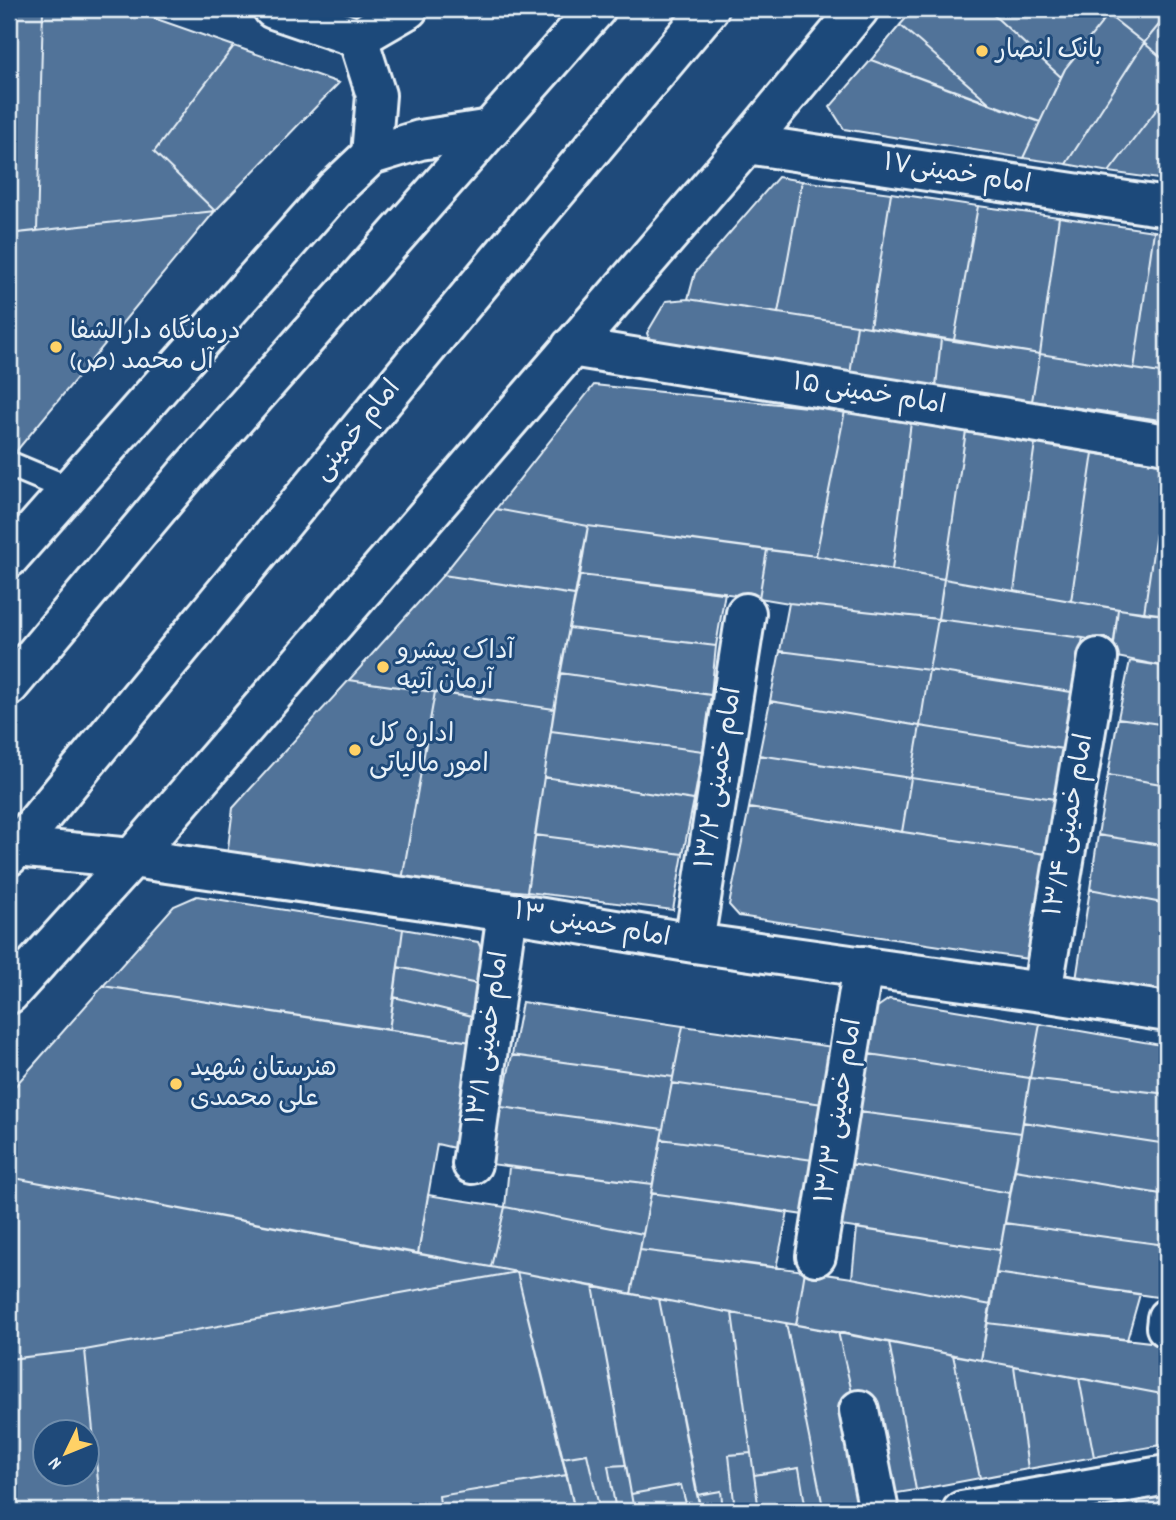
<svg xmlns="http://www.w3.org/2000/svg" width="1176" height="1520" font-family="Dekko,'Playpen Sans Arabic',sans-serif">
<rect width="100%" height="100%" fill="#1f4a7a"/>
<filter id="ink" filterUnits="userSpaceOnUse"><feTurbulence type="fractalNoise" baseFrequency=".0143" numOctaves="2"/><feDisplacementMap in="SourceGraphic" scale="14" xChannelSelector="R" yChannelSelector="G"/><feConvolveMatrix kernelMatrix="1 2 1 2 8 2 1 2 1" color-interpolation-filters="sRGB"/></filter>
<g filter="url(#ink)">
<path fill="#517399" stroke="#e8f1f8" stroke-width="2" fill-rule="evenodd" d="M 9,9 L 43,9 L 37,231 L 9,234 Z
M 43,9 L 128,9 L 234,46 L 154,152 L 215,211 L 37,231 Z
M 914,9 L 987,9 L 1061,77 L 1040,122 L 992,105 L 900,25 Z
M 987,9 L 1101,9 L 1108,15 L 1065,69 L 1061,77 Z
M 1101,9 L 1167,9 L 1167,15 L 1144,43 Z
M 1108,15 L 1144,43 L 1066,164 L 1023,158 L 1065,69 Z
M 1167,15 L 1167,62 L 1144,43 Z
M 900,25 L 992,105 L 871,60 Z
M 1144,43 L 1167,62 L 1167,96 L 1109,172 L 1066,164 Z
M 234,46 L 339,83 L 215,211 L 154,152 Z
M 871,60 L 1040,122 L 1023,158 L 844,129 L 830,107 Z
M 1167,96 L 1167,177 L 1165,180 L 1109,172 Z
M 778,177 L 802,181 L 778,313 L 688,299 L 695,273 Z
M 802,181 L 891,193 L 870,327 L 778,313 Z
M 891,193 L 978,206 L 954,340 L 870,327 Z
M 978,206 L 1059,217 L 1040,354 L 954,340 Z
M 215,211 L 9,460 L 9,234 Z
M 1059,217 L 1154,231 L 1134,369 L 1040,354 Z
M 1154,231 L 1167,233 L 1167,374 L 1134,369 Z
M 688,299 L 857,325 L 850,375 L 651,345 L 647,333 L 666,301 Z
M 857,325 L 941,339 L 936,387 L 850,375 Z
M 941,339 L 1040,354 L 1032,401 L 936,387 Z
M 1040,354 L 1167,374 L 1167,421 L 1032,401 Z
M 594,385 L 845,411 L 816,556 L 588,526 L 496,509 Z
M 845,411 L 911,422 L 892,570 L 816,556 Z
M 911,422 L 966,431 L 944,579 L 892,570 Z
M 966,431 L 1035,443 L 1014,591 L 944,579 Z
M 1035,443 L 1093,453 L 1071,601 L 1014,591 Z
M 1093,453 L 1166,465 L 1144,613 L 1071,601 Z
M 1166,465 L 1167,465 L 1167,615 L 1144,613 Z
M 496,509 L 588,526 L 575,595 L 443,575 Z
M 588,526 L 767,550 L 759,598 L 580,575 Z
M 767,550 L 816,556 L 944,579 L 938,619 L 789,603 L 759,598 Z
M 443,575 L 575,595 L 554,709 L 349,680 Z
M 580,575 L 725,592 L 716,646 L 569,628 Z
M 944,579 L 1118,609 L 1114,644 L 1083,638 L 938,619 Z
M 789,603 L 938,619 L 929,670 L 780,651 Z
M 1118,609 L 1167,615 L 1167,667 L 1112,656 Z
M 938,619 L 1083,638 L 1072,692 L 929,670 Z
M 569,628 L 716,646 L 711,695 L 560,673 Z
M 780,651 L 929,670 L 920,726 L 770,701 Z
M 1130,661 L 1167,667 L 1167,725 L 1118,718 Z
M 929,670 L 1072,692 L 1063,749 L 920,726 Z
M 560,673 L 711,695 L 703,751 L 551,731 Z
M 349,680 L 435,692 L 402,880 L 227,856 L 233,808 Z
M 435,692 L 554,709 L 527,892 L 402,880 Z
M 770,701 L 920,726 L 911,778 L 759,755 Z
M 1118,718 L 1167,725 L 1167,785 L 1108,775 Z
M 920,726 L 1063,749 L 1055,799 L 911,778 Z
M 551,731 L 703,751 L 694,800 L 544,777 Z
M 759,755 L 911,778 L 902,832 L 749,808 Z
M 1108,775 L 1167,785 L 1167,846 L 1098,835 Z
M 544,777 L 694,800 L 683,854 L 535,835 Z
M 911,778 L 1055,799 L 1046,854 L 902,832 Z
M 749,808 L 1046,854 L 1028,959 L 739,916 L 729,905 Z
M 535,835 L 683,854 L 673,910 L 527,892 Z
M 1098,835 L 1167,846 L 1167,904 L 1090,889 Z
M 1090,889 L 1167,904 L 1167,991 L 1076,980 Z
M 197,896 L 403,929 L 389,1030 L 103,986 L 174,906 Z
M 403,929 L 478,942 L 486,960 L 482,985 L 398,967 Z
M 398,967 L 482,985 L 476,1017 L 394,997 Z
M 103,986 L 472,1042 L 454,1148 L 437,1144 L 418,1254 L 9,1177 L 9,1093 Z
M 394,997 L 476,1017 L 472,1042 L 389,1030 Z
M 889,999 L 1040,1024 L 1030,1078 L 869,1054 L 876,1008 Z
M 522,1002 L 683,1026 L 673,1077 L 512,1055 Z
M 1040,1024 L 1167,1046 L 1167,1094 L 1030,1078 Z
M 683,1026 L 833,1047 L 823,1104 L 672,1083 Z
M 869,1054 L 1030,1078 L 1021,1133 L 859,1112 Z
M 512,1055 L 673,1077 L 663,1129 L 501,1107 Z
M 1030,1078 L 1167,1094 L 1167,1144 L 1023,1122 Z
M 672,1083 L 823,1104 L 813,1160 L 661,1139 Z
M 501,1107 L 663,1129 L 653,1184 L 490,1164 Z
M 859,1112 L 1021,1133 L 1010,1193 L 851,1164 Z
M 1023,1122 L 1167,1144 L 1167,1195 L 1015,1170 Z
M 661,1139 L 813,1160 L 804,1215 L 651,1193 Z
M 851,1164 L 1010,1193 L 1000,1250 L 841,1226 Z
M 509,1167 L 653,1184 L 643,1234 L 505,1207 Z
M 1015,1170 L 1167,1195 L 1167,1232 L 1165,1245 L 1005,1223 Z
M 9,1177 L 491,1267 L 517,1272 L 85,1350 L 9,1359 Z
M 651,1193 L 788,1212 L 776,1268 L 640,1250 Z
M 428,1195 L 505,1207 L 491,1267 L 418,1254 Z
M 505,1207 L 643,1234 L 631,1294 L 491,1267 Z
M 1005,1223 L 1165,1245 L 1157,1297 L 996,1273 Z
M 857,1228 L 1000,1250 L 991,1305 L 852,1278 Z
M 640,1250 L 805,1271 L 796,1325 L 631,1294 Z
M 805,1271 L 852,1278 L 991,1305 L 981,1360 L 796,1325 Z
M 517,1272 L 593,1286 L 626,1465 L 608,1466 L 616,1511 L 600,1511 L 587,1454 L 562,1458 Z
M 517,1272 L 567,1475 L 439,1496 L 441,1511 L 101,1511 L 85,1350 Z
M 996,1273 L 1140,1294 L 1127,1340 L 987,1323 Z
M 593,1286 L 659,1299 L 701,1511 L 688,1511 L 681,1485 L 631,1494 Z
M 659,1299 L 732,1313 L 751,1453 L 729,1455 L 735,1511 L 723,1511 L 721,1491 L 697,1495 Z
M 732,1313 L 786,1323 L 823,1507 L 806,1510 L 799,1468 L 754,1475 Z
M 786,1323 L 838,1332 L 854,1401 L 868,1500 L 823,1507 Z
M 987,1323 L 1167,1344 L 1167,1365 L 1162,1394 L 981,1360 Z
M 838,1332 L 889,1342 L 916,1490 L 885,1495 L 854,1401 Z
M 889,1342 L 953,1355 L 980,1478 L 916,1490 Z
M 85,1350 L 101,1511 L 9,1511 L 9,1359 ZM 46,1432 L 88,1432 L 88,1474 L 46,1474 Z
M 953,1355 L 1014,1366 L 1028,1469 L 980,1478 Z
M 1167,1365 L 1167,1395 L 1162,1394 Z
M 1014,1366 L 1079,1378 L 1094,1457 L 1028,1469 Z
M 1079,1378 L 1167,1395 L 1167,1444 L 1094,1457 Z
M 751,1453 L 759,1511 L 735,1511 L 729,1455 Z
M 587,1454 L 600,1511 L 575,1511 L 562,1458 Z
M 626,1465 L 634,1511 L 616,1511 L 608,1466 Z
M 799,1468 L 806,1510 L 795,1511 L 759,1511 L 754,1475 Z
M 567,1475 L 575,1511 L 441,1511 L 439,1496 Z
M 681,1485 L 688,1511 L 634,1511 L 631,1494 Z
M 1167,1490 L 1167,1511 L 1140,1511 L 1136,1496 Z
M 721,1491 L 723,1511 L 701,1511 L 697,1495 Z
M 1136,1496 L 1140,1511 L 1099,1511 L 1097,1503 Z
M 1097,1503 L 1099,1511 L 1066,1511 Z"/>
<g fill="none" stroke-linecap="round" stroke-linejoin="round">
<g stroke="#e8f1f8" stroke-width="30">
<path id="service" d="M 9,464 L 69,489"/>
</g>
<g stroke="#e8f1f8" stroke-width="44">
<path id="minor" d="M 358,38 L 408,9
M 747,144 L 1167,207
M 571,347 L 1167,444
M 9,558 L 335,189 L 371,155 L 420,140 L 491,129
M 16,847 L 132,858 L 507,912 L 694,943 L 1042,992 L 1167,1012
M 694,943 L 746,613
M 1042,992 L 1098,658
M 9,994 L 132,858 L 747,144 L 859,9
M 472,1164 L 507,912
M 816,1256 L 863,966
M 1166,1327 L 1167,1318
M 859,1410 L 879,1511
M 962,1511 L 1167,1475"/>
</g>
<g stroke="#e8f1f8" stroke-width="44">
<path id="tertiary" d="M 273,9 L 358,38 L 376,95 L 371,155"/>
</g>
<g stroke="#e8f1f8" stroke-width="44">
<path id="secondary" d="M 9,686 L 188,472 L 596,9
M 9,856 L 494,266 L 709,9"/>
</g>
<use href="#service" stroke="#1f4a7a" stroke-width="24"/>
<use href="#minor" stroke="#1f4a7a" stroke-width="38"/>
<use href="#tertiary" stroke="#1f4a7a" stroke-width="38"/>
<use href="#secondary" stroke="#1f4a7a" stroke-width="38"/>
</g>
</g>
<g fill="#ffd166" stroke="#1f4a7a" stroke-width="2.5">
<circle cx="982" cy="51" r="7"/>
<circle cx="56" cy="347" r="7"/>
<circle cx="383" cy="667" r="7"/>
<circle cx="355" cy="750" r="7"/>
<circle cx="176" cy="1084" r="7"/>
</g>
<g text-anchor="middle" dominant-baseline="central" stroke-width="6" stroke-linejoin="round" paint-order="stroke">
<g font-size="26" fill="#e8f1f8" stroke="#1f4a7a" text-anchor="start">
<text x="996" y="51">بانک انصار</text>
<text x="70" y="332">درمانگاه دارالشفا<tspan x="70" dy="30">آل محمد (ص)</tspan></text>
<text x="397" y="652">آداک پیشرو<tspan x="397" dy="30">آرمان آتیه</tspan></text>
<text x="369" y="735">اداره کل<tspan x="369" dy="30">امور مالیاتی</tspan></text>
<text x="190" y="1069">هنرستان شهید<tspan x="190" dy="30">علی محمدی</tspan></text>
</g>
<g font-size="26" fill="#e8f1f8" stroke="#1f4a7a">
<text transform="translate(957 175) rotate(9)">امام خمینی۱۷</text>
<text transform="translate(869 395) rotate(9)">امام خمینی ۱۵</text>
<text transform="translate(358 431) rotate(-51)">امام خمینی</text>
<text transform="translate(720 778) rotate(-81)">امام خمینی ۱۳/۲</text>
<text transform="translate(1070 825) rotate(-80)">امام خمینی ۱۳/۴</text>
<text transform="translate(592 926) rotate(10)">امام خمینی ۱۳</text>
<text transform="translate(489 1038) rotate(-82)">امام خمینی ۱۳/۱</text>
<text transform="translate(840 1111) rotate(-81)">امام خمینی ۱۳/۳</text>
</g>
</g>
<rect width="1176" height="1520" fill="none" stroke="#1f4a7a" stroke-width="35"/>
<rect x="18" y="18" width="1141" height="1485" fill="none" stroke="#e8f1f8" stroke-width="2.5" filter="url(#ink)"/>
<g transform="translate(66 1453) rotate(227)"><circle r="33" fill="#1f4a7a" stroke="#6f8dac" stroke-width="2"/>
<path d="M0-5L12 26L0 18L-12 26Z" fill="#ffd166"/>
<text y="-10" font-size="19" font-weight="bold" text-anchor="middle" fill="#e8f1f8">N</text>
</g>
</svg>
